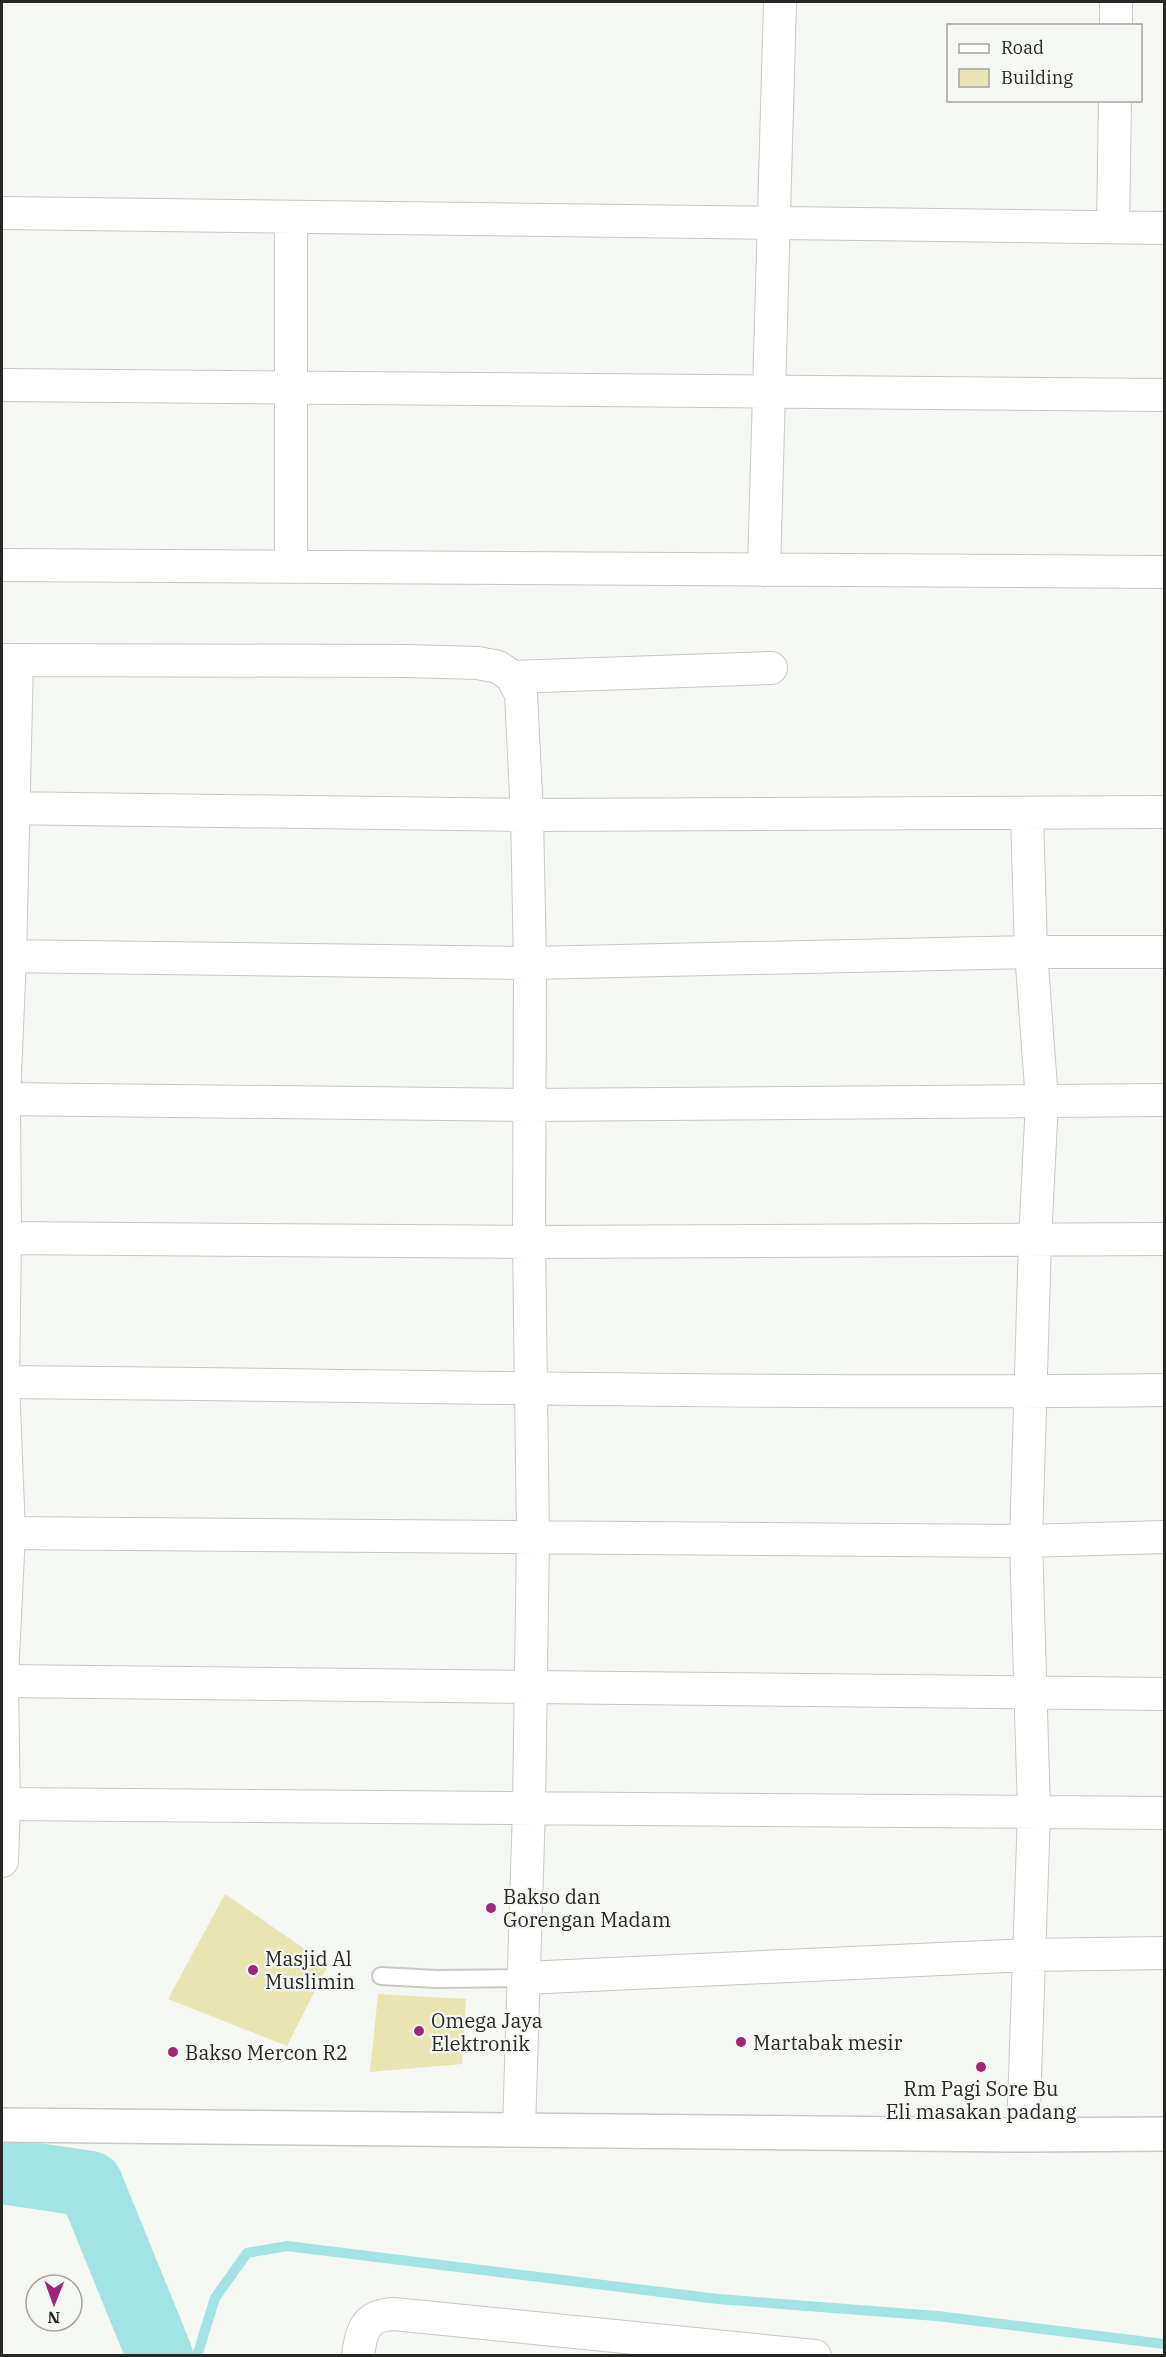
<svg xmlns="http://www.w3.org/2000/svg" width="1166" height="2357" font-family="'IBM Plex Serif',serif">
<rect width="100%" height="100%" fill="#f5f7f3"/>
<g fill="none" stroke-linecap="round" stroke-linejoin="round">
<path stroke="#a2e4e3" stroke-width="10" d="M 197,2356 L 215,2298 L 247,2253 L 287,2246 L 718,2299 L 937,2316 L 1164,2344"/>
<path stroke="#a2e4e3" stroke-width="66" d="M 2,2171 L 90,2184 L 160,2356"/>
</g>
<path fill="#e9e5b2" d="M 225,1894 L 328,1965 L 287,2046 L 168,1999 Z
M 378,1994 L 466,1999 L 462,2064 L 370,2072 Z"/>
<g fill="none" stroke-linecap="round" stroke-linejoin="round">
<g stroke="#c7c9c6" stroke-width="20">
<path id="lane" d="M 381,1976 L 436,1979 L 524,1978"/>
</g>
<g stroke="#c7c9c6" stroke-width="34">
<path id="street" d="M 1116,26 L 1116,2
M 2,213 L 1164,228
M 291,217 L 291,567
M 1113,227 L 1115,100
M 2,385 L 1164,395
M 2,565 L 1164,572
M 764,570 L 780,2
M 2,660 L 407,661 L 478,663 L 498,667 L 507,673 L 512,677 L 521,694 L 527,815 L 530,963 L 529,1242 L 533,1537 L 529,1808 L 519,2129
M 512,677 L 771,668
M 2,808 L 527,815 L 1164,812
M 2,956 L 530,963 L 1031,952 L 1164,952
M 2,1099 L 530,1105 L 1164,1100
M 2,1238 L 529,1242 L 1164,1239
M 2,1382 C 389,1385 777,1395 1164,1390
M 2,1533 L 1026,1541 L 1164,1537
M 2,1678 L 9,1533 L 3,1382 L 5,1238 L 4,1099 L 10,956 L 17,660
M 2,1681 L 1164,1694
M 2,1687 L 4,1804 L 2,1861
M 2,1804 L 1164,1813
M 524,1978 L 1028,1955 L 1164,1953
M 1023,2135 L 1034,1812 L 1026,1541 L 1035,1240 L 1042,1101 L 1031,952 L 1027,814
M 358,2356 C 361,2330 366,2315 394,2314 L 815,2356"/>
</g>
<g stroke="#c7c9c6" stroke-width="36">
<path id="secondary" d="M 2,2125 L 1023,2135 L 1164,2134"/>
</g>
<use href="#lane" stroke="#fff" stroke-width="16"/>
<use href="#street" stroke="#fff" stroke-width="32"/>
<use href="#secondary" stroke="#fff" stroke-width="33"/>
</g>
<g fill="#a1267b" stroke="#f5f7f3" stroke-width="2">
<circle cx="491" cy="1908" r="6"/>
<circle cx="253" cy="1970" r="6"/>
<circle cx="419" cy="2031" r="6"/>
<circle cx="741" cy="2042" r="6"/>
<circle cx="173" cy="2052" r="6"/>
<circle cx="981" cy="2067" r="6"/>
</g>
<g text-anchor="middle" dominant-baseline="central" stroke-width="4.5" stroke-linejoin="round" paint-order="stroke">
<g font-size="20" fill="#272826" stroke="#f5f7f3" text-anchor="start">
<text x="503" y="1896">Bakso dan<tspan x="503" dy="23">Gorengan Madam</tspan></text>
<text x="265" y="1958">Masjid Al<tspan x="265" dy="23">Muslimin</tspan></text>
<text x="431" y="2020">Omega Jaya<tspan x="431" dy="23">Elektronik</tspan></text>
<text x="753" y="2042">Martabak mesir</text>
<text x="185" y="2052">Bakso Mercon R2</text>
<text x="981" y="2088" text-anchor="middle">Rm Pagi Sore Bu<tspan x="981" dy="23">Eli masakan padang</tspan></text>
</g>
</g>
<rect width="1166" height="2357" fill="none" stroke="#272826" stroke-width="6"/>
<rect x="947" y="24" width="195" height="78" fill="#f5f7f3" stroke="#a3a4a1" stroke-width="1.5"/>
<rect x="959" y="44" width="30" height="9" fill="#ffffff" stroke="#a3a4a1" stroke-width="1.5"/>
<text x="1001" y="54" font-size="18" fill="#272826">Road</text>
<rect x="959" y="69" width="30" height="18" fill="#e9e5b2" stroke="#a3a4a1" stroke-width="1.5"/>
<text x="1001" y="84" font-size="18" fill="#272826">Building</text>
<g transform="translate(54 2303) rotate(181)"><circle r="28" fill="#f5f7f3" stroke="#a3a4a1" stroke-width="1.5"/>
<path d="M0-4.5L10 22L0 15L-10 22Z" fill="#a1267b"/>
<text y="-9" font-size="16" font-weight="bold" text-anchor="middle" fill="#272826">N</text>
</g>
</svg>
